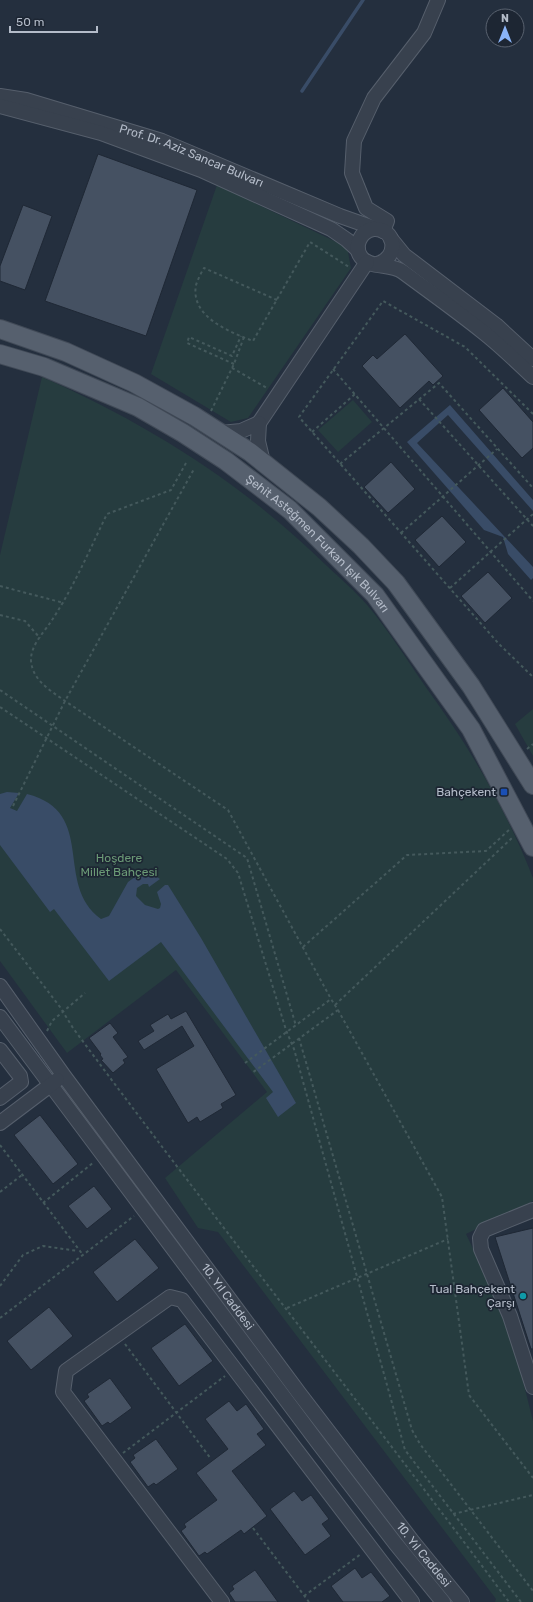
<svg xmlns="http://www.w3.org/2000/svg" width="533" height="1602" font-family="Rubik,sans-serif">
<rect width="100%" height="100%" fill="#242f3e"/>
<path fill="#263c3f" d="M 217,185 L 347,247 L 351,268 L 248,418 L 231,422 L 151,374 Z
M 42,377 C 150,425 242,483 327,566 C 341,579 356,592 368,606 C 389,631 407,660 425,686 C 469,746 506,809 533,878 L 533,1201 L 466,1234 L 508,1321 L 533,1421 L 533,1602 L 495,1602 L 496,1599 L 218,1232 L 198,1228 L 165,1178 L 267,1092 L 176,970 L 67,1053 L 0,961 L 0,555 Z
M 353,400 L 372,422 L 338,452 L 318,430 Z
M 533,709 L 533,756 L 515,724 Z"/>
<path fill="#394c67" d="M 450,405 L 533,500 L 533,511 L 448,415 L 417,443 L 533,567 L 533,578 L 531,580 L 508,554 L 503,537 L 484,530 L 407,442 Z
M 7,792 L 19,793 L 10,808 L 17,811 L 27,794 C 98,812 53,884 101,919 L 109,916 L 128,882 L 140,873 L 154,875 L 160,879 L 149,887 L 148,884 L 143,884 L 137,888 L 136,896 L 145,905 L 158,909 L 160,908 L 161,904 L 157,892 L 165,885 L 168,885 L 201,938 L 296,1103 L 278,1117 L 266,1098 L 273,1092 L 161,942 L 109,981 L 54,909 L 50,912 L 0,845 L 0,794 Z"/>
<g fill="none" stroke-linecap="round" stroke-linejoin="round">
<path stroke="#394c67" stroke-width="3.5" d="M 302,91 L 363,0"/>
</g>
<path fill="#455162" stroke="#1f2835" d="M 98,154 L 197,190 L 146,336 L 45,301 Z
M 23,205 L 52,216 L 25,290 L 0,281 L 0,266 Z
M 405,334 L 443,376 L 433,385 L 429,381 L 400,408 L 362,366 L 373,355 L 377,359 Z
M 503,388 L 533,422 L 533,448 L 522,458 L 479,410 Z
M 391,462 L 415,489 L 388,513 L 364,487 Z
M 442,516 L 466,542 L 439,567 L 415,540 Z
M 488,572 L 512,598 L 485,623 L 461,596 Z
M 186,1011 L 236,1095 L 221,1104 L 223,1108 L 200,1122 L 197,1117 L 188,1123 L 156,1069 L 194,1046 L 182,1026 L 144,1050 L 138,1041 L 154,1031 L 150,1025 L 168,1014 L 171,1019 Z
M 110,1023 L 118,1033 L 113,1037 L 128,1057 L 123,1060 L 125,1063 L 113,1073 L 101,1060 L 103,1059 L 100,1055 L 101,1054 L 89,1038 Z
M 40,1115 L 78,1164 L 53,1184 L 14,1135 Z
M 94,1186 L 112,1209 L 87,1229 L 68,1206 Z
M 533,1228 L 533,1349 L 531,1349 L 495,1237 Z
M 135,1239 L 159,1268 L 117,1302 L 93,1272 Z
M 49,1307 L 73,1336 L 31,1370 L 7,1341 Z
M 185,1324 L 213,1361 L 179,1386 L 151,1348 Z
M 110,1378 L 132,1408 L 110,1424 L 108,1422 L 102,1426 L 84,1401 L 89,1397 L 87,1394 Z
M 229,1401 L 237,1411 L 246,1404 L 264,1429 L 257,1434 L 266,1445 L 232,1471 L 267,1516 L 244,1534 L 241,1530 L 207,1554 L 205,1552 L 199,1556 L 181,1531 L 186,1527 L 184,1524 L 217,1500 L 196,1473 L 228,1449 L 205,1419 Z
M 156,1439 L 178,1469 L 156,1485 L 154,1483 L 148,1487 L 130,1462 L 135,1458 L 133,1455 Z
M 294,1491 L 302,1501 L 311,1495 L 329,1519 L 322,1524 L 331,1536 L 305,1555 L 270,1509 Z
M 355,1568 L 362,1578 L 371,1572 L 390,1596 L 382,1602 L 343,1602 L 331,1586 Z
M 255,1570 L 278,1602 L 235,1602 L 229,1593 L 234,1589 L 232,1586 Z"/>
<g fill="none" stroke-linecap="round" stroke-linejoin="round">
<g stroke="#565f6c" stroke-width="16">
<g id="minor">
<path id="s1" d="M 0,96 L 26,100 L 162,141 L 340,216 L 377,229"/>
<path d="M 0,106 L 101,133 L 201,170 L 331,229 L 347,240 L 358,250"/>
<path d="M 383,231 L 387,221 L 366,208 L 352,173 L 354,141 L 374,98 L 424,33 L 438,0"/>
<path d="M 391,239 L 404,255 L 496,325 L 533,359"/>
<path d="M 377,264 C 400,258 396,227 373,229 C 361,231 353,246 361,257 C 370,269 391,263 403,272 C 430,292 457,311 483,332 C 501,346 517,362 533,377"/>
<path d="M 259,423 L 367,262"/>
<path d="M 221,433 L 241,431 L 259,423 L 258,441 L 263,462"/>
<path id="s2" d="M 0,986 L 64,1076 L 299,1393 L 413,1542 L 462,1602"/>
<path d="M 0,1017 L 319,1444 L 395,1543 L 443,1602"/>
<path d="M 0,1050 L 20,1076 L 21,1082 L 0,1098"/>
<path d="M 0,1123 L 57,1080"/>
<path d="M 533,1210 L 484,1230 L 480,1238 L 481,1249 L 510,1316 L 533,1387"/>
<path d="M 222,1602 L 63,1392 L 66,1371 L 170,1297 L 182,1300 L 412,1602"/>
</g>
</g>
<g stroke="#414a57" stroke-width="20">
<g id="major">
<path d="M 0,329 L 66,352 L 134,383 L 194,416 L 250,452 L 319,507 L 361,546 L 396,583 L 471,686 L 533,785"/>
<path id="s3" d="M 0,354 L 44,367 L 138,407 L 183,433 L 226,461 L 290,510 L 375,595 L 471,729 L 533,847"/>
</g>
</g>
<path stroke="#44595c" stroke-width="2" stroke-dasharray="3 3" stroke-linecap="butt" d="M 277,300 L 204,268 C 201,273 198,279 196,285 C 190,317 230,332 253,341 L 310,242 L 349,267
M 234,364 L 187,343 L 189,337 L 232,356 L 241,336
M 232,368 L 267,388
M 333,369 L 533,601
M 419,399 L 533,526
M 211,411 L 234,364 L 244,337
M 533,414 L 465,347 L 383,301 L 299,417 L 499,644 L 533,677
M 312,432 L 355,394
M 186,463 L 171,490 L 107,514 C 89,551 73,589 50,623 C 43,633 30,647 31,661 C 33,681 50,690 65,701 L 228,810 L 331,999
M 340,464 L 439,383 L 533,488
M 401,533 L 497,449
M 0,586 L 64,603
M 450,588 L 533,514
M 0,615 L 25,621 L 40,638
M 0,690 L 247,858 L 296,1026
M 0,707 L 227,859 L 238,873 L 286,1030 L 294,1049 L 405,1450 L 521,1602
M 527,749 L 533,744
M 13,806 L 65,701 L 194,469
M 0,929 L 60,1007 L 73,1028 C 216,1221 365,1409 509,1602
M 303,947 L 407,855 L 486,851 L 509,830
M 335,1005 L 513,837
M 338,1010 L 442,1197 L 469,1395 L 533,1478
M 47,1031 L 52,1021 L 85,993
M 299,1038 L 412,1430 L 420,1444 L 533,1591
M 245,1063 L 331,999 L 338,1010 L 252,1073
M 0,1145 L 83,1255
M 0,1192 L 22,1175
M 43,1203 L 94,1162
M 0,1286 L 23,1255 L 43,1246 L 78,1251
M 287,1308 L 448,1239
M 0,1318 L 134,1216
M 125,1344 L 211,1459
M 123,1453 L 225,1376
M 453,1514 L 533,1495
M 253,1528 L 309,1602
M 304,1596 L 361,1554"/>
<use href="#minor" stroke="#38414e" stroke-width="14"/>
<use href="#major" stroke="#56606e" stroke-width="18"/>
</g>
<rect fill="#1a4fb4" stroke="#1d2633" stroke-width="1.5" x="500" y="788" width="8" height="8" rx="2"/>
<circle fill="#0f9aa8" stroke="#1d2633" stroke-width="1.5" cx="523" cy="1296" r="4"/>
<g text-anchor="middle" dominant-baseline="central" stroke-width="3.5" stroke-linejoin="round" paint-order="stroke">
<g font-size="12" fill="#b4bcc9" stroke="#1d2633">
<text stroke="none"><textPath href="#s1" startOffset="201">Prof. Dr. Aziz Sancar Bulvarı</textPath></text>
<text stroke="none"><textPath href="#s3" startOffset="375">Şehit Asteğmen Furkan Işık Bulvarı</textPath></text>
<text stroke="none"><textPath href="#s2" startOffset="385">10. Yıl Caddesi</textPath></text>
<text stroke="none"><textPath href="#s2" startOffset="709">10. Yıl Caddesi</textPath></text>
</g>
<g font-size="12" fill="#b4bcc9" stroke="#1d2633" text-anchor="end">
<text x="496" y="792">Bahçekent</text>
<text x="515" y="1289">Tual Bahçekent<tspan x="515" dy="14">Çarşı</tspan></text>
</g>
<g font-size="12" fill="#6b9a76" stroke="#1d2633">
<text x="119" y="858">Hoşdere<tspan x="119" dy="14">Millet Bahçesi</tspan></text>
</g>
</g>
<g transform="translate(505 28)"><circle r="19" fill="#1d2633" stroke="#59626f"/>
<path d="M0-3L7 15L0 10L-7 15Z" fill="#8ab4f8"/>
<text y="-6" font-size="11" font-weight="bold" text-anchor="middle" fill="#b4bcc9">N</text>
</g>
<path d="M10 26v6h87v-6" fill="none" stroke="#b4bcc9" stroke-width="2"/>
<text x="16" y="26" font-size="12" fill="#b4bcc9" stroke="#1d2633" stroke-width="3" paint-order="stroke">50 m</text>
</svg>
